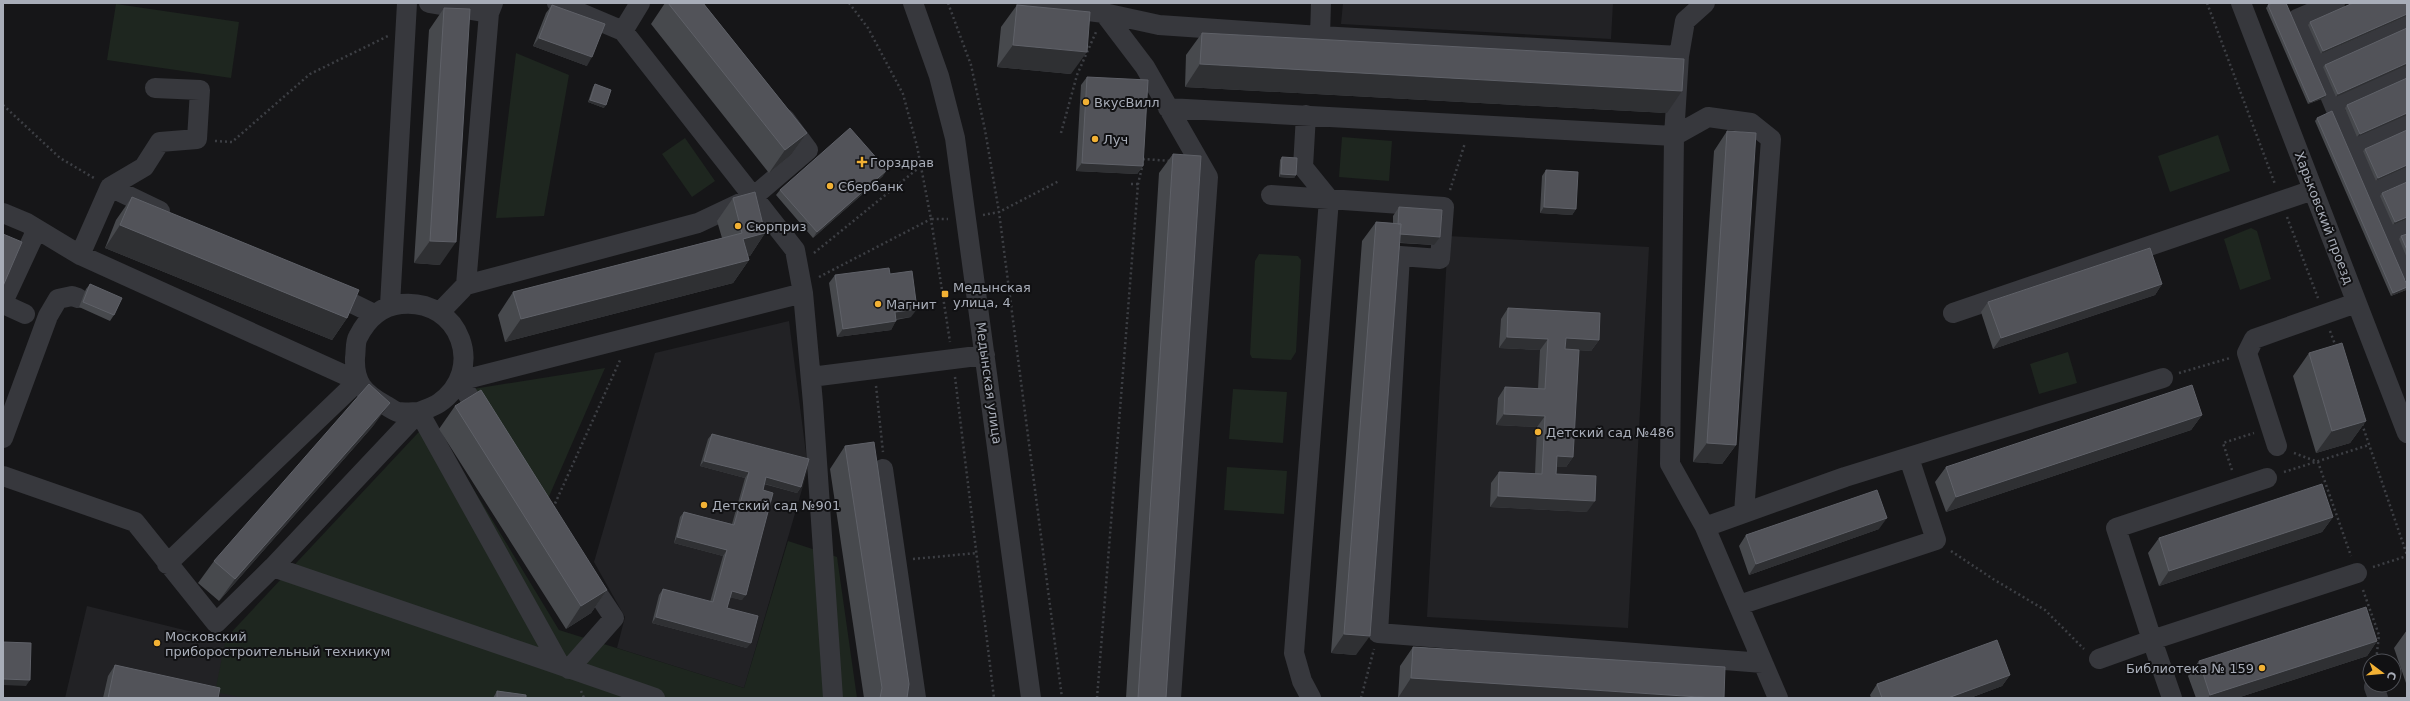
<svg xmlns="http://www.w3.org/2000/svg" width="2410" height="701" font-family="'DejaVu Sans',sans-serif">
<rect width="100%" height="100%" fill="#161618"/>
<path fill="#222225" d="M 1343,3 L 1613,3 L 1611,39 L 1341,24 Z
M 1448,236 L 1649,247 L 1628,628 L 1427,617 Z
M 789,321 L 808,469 L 744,688 L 617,648 L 625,617 L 594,562 L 655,353 Z
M 87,606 L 386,680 L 381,698 L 65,698 Z"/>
<path fill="#1e261f" d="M 116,4 L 239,22 L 231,78 L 107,60 Z
M 516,53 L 569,75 L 544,216 L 496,218 Z
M 2218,135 L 2230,171 L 2170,192 L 2158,156 Z
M 1342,137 L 1392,141 L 1389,181 L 1339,177 Z
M 685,138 L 715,181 L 692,197 L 662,154 Z
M 2251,228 L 2257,231 L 2271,279 L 2240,290 L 2224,239 Z
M 1259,254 L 1298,256 L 1301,260 L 1296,352 L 1291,360 L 1252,358 L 1250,354 L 1255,261 Z
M 2068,352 L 2077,383 L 2039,394 L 2030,364 Z
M 605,368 L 547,501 L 473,389 Z
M 1233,389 L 1287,392 L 1283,443 L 1229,439 Z
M 431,419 L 559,630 L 744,688 L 788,541 L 837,557 L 857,698 L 245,698 L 215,692 L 226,638 Z
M 1227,467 L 1287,471 L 1284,514 L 1224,510 Z"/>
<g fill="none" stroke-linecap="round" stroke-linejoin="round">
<path stroke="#3d3f44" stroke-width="2.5" stroke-dasharray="2 3" stroke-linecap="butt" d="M 849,3 L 868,28 L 903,94 L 917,146 L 931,219 L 948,219
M 948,3 L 971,65 L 985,130 L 999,212 L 1062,698
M 2207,3 L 2275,184
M 3,105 L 60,158 L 94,178
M 1061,133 L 1077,75 L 1096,32
M 215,141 L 232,142 L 310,74 L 388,36
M 1131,184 L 1138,184
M 1450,190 L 1465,143
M 983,215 L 999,212 L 1059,181
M 2287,217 L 2318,298
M 814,253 L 921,166
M 819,277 L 931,219 L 950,342
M 2330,331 L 2336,347
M 2179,373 L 2230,358
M 955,377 L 994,698
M 876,386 L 883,452
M 2362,424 L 2407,555
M 2294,453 L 2318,462 L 2351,556
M 2232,470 L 2223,443 L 2254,433
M 2284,472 L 2369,445
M 553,508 L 621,358
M 1951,551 L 1993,579 L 2045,610 L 2084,649
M 913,559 L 977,553
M 2373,567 L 2407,556
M 2363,590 L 2379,635 L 2376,661
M 581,691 L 584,698
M 1097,698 L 1138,184 L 1144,159 L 1171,161
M 1361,698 L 1374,649"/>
<path stroke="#37383d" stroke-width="20" d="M 429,3 L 489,13
M 557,3 L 623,31 L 795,250 L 803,293
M 913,3 L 939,76 L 955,138 L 1031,698
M 1026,3 L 1104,13 L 1159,25 L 1320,36 L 1321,3
M 2241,3 L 2407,433
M 2335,3 L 2297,19 L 2316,62 L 2407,22
M 1104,13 L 1145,67 L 1208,177 L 1171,698
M 623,31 L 640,3
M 1679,56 L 1685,21 L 1705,3
M 2316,62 L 2334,105
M 2407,73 L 2334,105 L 2370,187 L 2407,171
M 1168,108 L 1674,136 L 1679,56 L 1320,36
M 1306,115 L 1303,167 L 1329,199 L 1294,653 L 1302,681 L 1311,698
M 2352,145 L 2407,122
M 110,187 L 144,167 L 160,142 L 197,139 L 200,90 L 155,88
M 2370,187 L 2407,270
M 1271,195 L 1444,207 L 1440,259 L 1400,256 L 1378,633 L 1763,663
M 3,213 L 27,223 L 80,255 L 358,381 L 167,564
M 2390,233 L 2407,225
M 80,255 L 110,187 L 160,211
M 466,285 L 489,13 L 493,3
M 329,292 L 374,314
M 3,302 L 37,229
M 3,304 L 25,314
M 390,305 L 407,3
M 440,312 L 466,285 L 698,223 L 753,197 L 808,150 L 785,119
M 1953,313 L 2313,190
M 811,377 L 985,355
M 419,412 L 560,665 L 655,698
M 484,420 L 459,381 L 803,293 L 813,403 L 833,698
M 3,438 L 48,316 L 58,299 L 72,296 L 78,298
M 2277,446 L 2247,353 L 2254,339 L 2356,303
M 883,469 L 916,698
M 3,476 L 135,522 L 216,623 L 273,567 L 560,665
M 2267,478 L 2116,528 L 2152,640 L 2357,573
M 1744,513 L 1771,139 L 1751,123 L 1708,117 L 1674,136 L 1670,464 L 1705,527 L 1778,698
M 1705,527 L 1845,477 L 2163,378
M 273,567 L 419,412 C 426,409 433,407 439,403 C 486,371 461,298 401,304 C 381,306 367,319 358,337 C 355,342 356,352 355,358 C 354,383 364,393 385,405 C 389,407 394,411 398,412 C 405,413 413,412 419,412
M 1739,605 L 1936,540 L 1909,458
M 2099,659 L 2152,640 L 2172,698
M 569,669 L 614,618 L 586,576
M 2374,687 L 2378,698"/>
</g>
<path fill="#47494d" d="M 665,3 L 703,3 L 807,133 L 791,155 L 769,173 L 651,24 Z
M 2407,3 L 2407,16 L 2321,54 L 2308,25 L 2310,22 Z
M 552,5 L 587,66 L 533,46 L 546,13 Z
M 1017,5 L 1071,74 L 997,67 L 1001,27 Z
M 2268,5 L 2324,98 L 2308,104 L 2266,8 Z
M 444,8 L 440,265 L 414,263 L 429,30 Z
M 2407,28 L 2336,97 L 2323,67 L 2325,65 Z
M 1202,33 L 1667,113 L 1185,87 L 1186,55 Z
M 1087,77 L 1143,166 L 1137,174 L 1076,171 L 1081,85 Z
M 2407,78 L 2357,137 L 2345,108 L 2347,105 Z
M 595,84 L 604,108 L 588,102 L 593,87 Z
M 2317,118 L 2406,290 L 2391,296 L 2315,121 Z
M 1727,131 L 1736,445 L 1722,464 L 1693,462 L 1714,151 Z
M 2365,149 L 2407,167 L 2376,181 L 2363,151 Z
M 1173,154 L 1166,698 L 1126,698 L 1159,173 Z
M 1282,157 L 1296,175 L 1294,178 L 1279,177 L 1280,160 Z
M 1546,170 L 1576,209 L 1572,215 L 1540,213 L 1542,176 Z
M 883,176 L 813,238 L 776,195 L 780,190 Z
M 2407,182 L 2407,219 L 2393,225 L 2380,196 L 2382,193 Z
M 132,197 L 347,318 L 332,340 L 105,248 L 116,220 Z
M 733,198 L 765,233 L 750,256 L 748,256 L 749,260 L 733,283 L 505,342 L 498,315 L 513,292 L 722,238 L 717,221 Z
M 1399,207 L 1434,245 L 1400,243 L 1356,655 L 1331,653 L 1362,241 L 1376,222 L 1393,223 L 1393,216 Z
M 2407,234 L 2407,258 L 2399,239 L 2401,236 Z
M 890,274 L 911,317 L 896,320 L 891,330 L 837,337 L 829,283 L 835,275 Z
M 90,284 L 114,315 L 110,321 L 79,307 L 86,289 Z
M 2162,284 L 2155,295 L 1993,349 L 1981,312 L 1988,302 Z
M 1508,308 L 1599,340 L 1591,351 L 1565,349 L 1573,457 L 1566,467 L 1557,467 L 1556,474 L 1587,512 L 1490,507 L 1491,483 L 1499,472 L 1535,474 L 1537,427 L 1496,425 L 1498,398 L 1505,387 L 1538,389 L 1540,350 L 1499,348 L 1501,319 Z
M 2309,353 L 2366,421 L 2350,443 L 2316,453 L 2293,376 Z
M 455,406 L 607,590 L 591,613 L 566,629 L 439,429 Z
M 2202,415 L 2191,430 L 1946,512 L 1935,482 L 1946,467 Z
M 374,425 L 219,601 L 198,583 L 214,561 Z
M 712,434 L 801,487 L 797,493 L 764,484 L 742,600 L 730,597 L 727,608 L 747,648 L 652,623 L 659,595 L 663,589 L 710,602 L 723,556 L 674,543 L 680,517 L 684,512 L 732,524 L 745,478 L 700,466 L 708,439 Z
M 845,446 L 907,698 L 864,698 L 830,469 Z
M 2333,517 L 2322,532 L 2159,586 L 2148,553 L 2159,538 Z
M 1879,529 L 1749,575 L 1739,546 L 1746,535 Z
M 2407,630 L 2407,686 L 2394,648 Z
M 2377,641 L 2367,656 L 2237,698 L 2196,698 L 2188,676 L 2199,661 Z
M 1413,647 L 1725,667 L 1398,698 L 1400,666 Z
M 115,665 L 218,698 L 103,698 L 108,676 Z
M 2010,675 L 2002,686 L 1970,698 L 1871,698 L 1870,695 L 1877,684 Z
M 497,691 L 526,698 L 493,698 Z"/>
<path fill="#2f3033" d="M 2407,14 L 2407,16 L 2321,54 L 2323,51 Z
M 539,38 L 592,57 L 587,66 L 533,46 Z
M 1013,45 L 1087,52 L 1071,74 L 997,67 Z
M 2407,63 L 2407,65 L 2336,97 L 2338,94 Z
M 1200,64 L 1682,91 L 1667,113 L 1185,87 Z
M 2326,95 L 2324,98 L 2308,104 L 2310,102 Z
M 590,100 L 606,105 L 604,108 L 588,102 Z
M 2407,113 L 2407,115 L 2357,137 L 2360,134 Z
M 807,133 L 791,155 L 769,173 L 785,150 Z
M 1082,163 L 1143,166 L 1137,174 L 1076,171 Z
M 2407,165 L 2407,167 L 2376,181 L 2378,178 Z
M 887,170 L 883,176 L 813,238 L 817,232 Z
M 1281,174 L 1296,175 L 1294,178 L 1279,177 Z
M 1544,207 L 1576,209 L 1572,215 L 1540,213 Z
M 2407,217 L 2407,219 L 2393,225 L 2395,222 Z
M 120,225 L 347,318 L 332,340 L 105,248 Z
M 765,233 L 750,256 L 728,261 L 743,239 Z
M 1398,234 L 1440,237 L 1434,245 L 1392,242 Z
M 430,241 L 456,242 L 440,265 L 414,263 Z
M 749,260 L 733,283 L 505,342 L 521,319 Z
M 2162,284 L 2155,295 L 1993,349 L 2001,338 Z
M 2407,287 L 2406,290 L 2391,296 L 2393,293 Z
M 917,309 L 911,317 L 889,320 L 895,312 Z
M 896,321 L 891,330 L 837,337 L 843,329 Z
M 1507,337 L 1548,339 L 1540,350 L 1499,348 Z
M 1566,338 L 1599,340 L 1591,351 L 1559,349 Z
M 390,403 L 374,425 L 219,601 L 235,579 Z
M 1504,414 L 1545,416 L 1537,427 L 1496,425 Z
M 2202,415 L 2191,430 L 1946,512 L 1956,497 Z
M 2366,421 L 2350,443 L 2316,453 L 2332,431 Z
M 1707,443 L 1736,445 L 1722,464 L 1693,462 Z
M 1557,456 L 1573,457 L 1566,467 L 1550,467 Z
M 704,461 L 749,472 L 745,478 L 700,466 Z
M 766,477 L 801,487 L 797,493 L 762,483 Z
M 1498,496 L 1595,501 L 1587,512 L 1490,507 Z
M 2333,517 L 2322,532 L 2159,586 L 2169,571 Z
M 1887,518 L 1879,529 L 1749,575 L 1756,564 Z
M 677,537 L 727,550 L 723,556 L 674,543 Z
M 607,590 L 591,613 L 566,629 L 581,606 Z
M 732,591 L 746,595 L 742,600 L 728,597 Z
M 656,617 L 751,643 L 747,648 L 652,623 Z
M 1344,634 L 1370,636 L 1356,655 L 1331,653 Z
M 2377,641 L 2367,656 L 2237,698 L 2208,698 L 2210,695 Z
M 2010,675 L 2002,686 L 1970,698 L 1948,698 Z
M 1411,678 L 1714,698 L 1398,698 Z
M 3,679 L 30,680 L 26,686 L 3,685 Z"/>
<path fill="#525359" stroke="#5f6168" d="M 668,3 L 703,3 L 807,133 L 785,150 Z
M 2272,3 L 2286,3 L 2326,95 L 2310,102 L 2268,5 Z
M 2353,3 L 2407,3 L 2407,14 L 2323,51 L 2310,22 Z
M 552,5 L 605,24 L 592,57 L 539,38 Z
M 1017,5 L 1090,12 L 1087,52 L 1013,45 Z
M 444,8 L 470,9 L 456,242 L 430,241 Z
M 2407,28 L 2407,63 L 2338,94 L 2325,65 Z
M 1202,33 L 1684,59 L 1682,91 L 1200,64 Z
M 1087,77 L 1148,80 L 1143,166 L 1082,163 Z
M 2407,78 L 2407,113 L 2360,134 L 2347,105 Z
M 595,84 L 611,90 L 606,105 L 590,100 Z
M 2332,111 L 2407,285 L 2407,287 L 2393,293 L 2317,118 Z
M 850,128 L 887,170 L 817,232 L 780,190 Z
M 2407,130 L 2407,165 L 2378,178 L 2365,149 Z
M 1727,131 L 1756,133 L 1736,445 L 1707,443 Z
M 1173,154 L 1201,156 L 1166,698 L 1138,698 Z
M 1282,157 L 1297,158 L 1296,175 L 1281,174 Z
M 1546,170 L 1578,172 L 1576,209 L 1544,207 Z
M 2407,182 L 2407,217 L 2395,222 L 2382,193 Z
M 755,192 L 765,233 L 743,239 L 749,260 L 521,319 L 513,292 L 742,233 L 733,198 Z
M 132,197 L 359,290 L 347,318 L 120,225 Z
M 1399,207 L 1442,210 L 1440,237 L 1400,234 L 1401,224 L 1398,224 Z
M 1376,222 L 1401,224 L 1370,636 L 1344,634 Z
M 3,234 L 22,242 L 3,286 Z
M 2407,234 L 2407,250 L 2401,236 Z
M 2150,248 L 2162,284 L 2001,338 L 1988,302 Z
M 889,268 L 890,274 L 912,271 L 917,309 L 895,312 L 896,321 L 843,329 L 835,275 Z
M 90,284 L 122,298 L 114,315 L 83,302 Z
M 1508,308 L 1600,313 L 1599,340 L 1566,338 L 1565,349 L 1579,350 L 1573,457 L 1557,456 L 1556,474 L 1596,476 L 1595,501 L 1498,496 L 1499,472 L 1542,474 L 1545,416 L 1504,414 L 1505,387 L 1545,389 L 1548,339 L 1507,337 Z
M 2342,343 L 2366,421 L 2332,431 L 2309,353 Z
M 369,384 L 390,403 L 235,579 L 214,561 Z
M 2192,385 L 2202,415 L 1956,497 L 1946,467 Z
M 481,390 L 607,590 L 581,606 L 455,406 Z
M 712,434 L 809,459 L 801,487 L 766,477 L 763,490 L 773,493 L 746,595 L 732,591 L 727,608 L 758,616 L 751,643 L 656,617 L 663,589 L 713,602 L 727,550 L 677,537 L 684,512 L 734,525 L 749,472 L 704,461 Z
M 874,442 L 909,684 L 907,698 L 880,698 L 882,688 L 845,446 Z
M 2322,484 L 2333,517 L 2169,571 L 2159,538 Z
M 1877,490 L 1887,518 L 1756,564 L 1746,535 Z
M 2366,607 L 2377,641 L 2210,695 L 2199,661 Z
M 1997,640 L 2010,675 L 1948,698 L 1882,698 L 1877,684 Z
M 3,642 L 31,643 L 30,680 L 3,679 Z
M 1413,647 L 1725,667 L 1724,698 L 1714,698 L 1411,678 Z
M 115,665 L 220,688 L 218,698 L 108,698 Z
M 497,691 L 526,695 L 526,698 L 497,698 Z"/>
<g fill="#f2b134" stroke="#111113" stroke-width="1.5">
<circle cx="1086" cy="102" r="4"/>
<circle cx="1095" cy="139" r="4"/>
<path d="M860 156h4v4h4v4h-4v4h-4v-4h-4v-4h4z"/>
<circle cx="830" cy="186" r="4"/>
<circle cx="738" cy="226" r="4"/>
<rect x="941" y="290" width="8" height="8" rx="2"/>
<circle cx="878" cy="304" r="4"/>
<circle cx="1538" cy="432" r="4"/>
<circle cx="704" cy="505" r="4"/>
<circle cx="157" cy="643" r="4"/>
<circle cx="2262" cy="668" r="4"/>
</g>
<g text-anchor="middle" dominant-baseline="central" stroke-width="4" stroke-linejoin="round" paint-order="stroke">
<g font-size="13" fill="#a8adb8" stroke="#111113" text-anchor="start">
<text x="1094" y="102">ВкусВилл</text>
<text x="1103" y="139">Луч</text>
<text x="870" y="162">Горздрав</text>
<text x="838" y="186">Сбербанк</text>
<text x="746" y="226">Сюрприз</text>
<text x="953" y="287">Медынская<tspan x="953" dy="15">улица, 4</tspan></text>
<text x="886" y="304">Магнит</text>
<text x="1546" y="432">Детский сад №486</text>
<text x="712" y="505">Детский сад №901</text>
<text x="165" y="636">Московский<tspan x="165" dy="15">приборостроительный техникум</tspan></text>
<text x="2254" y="668" text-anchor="end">Библиотека № 159</text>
</g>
<g font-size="13" fill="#a8adb8" stroke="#111113">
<text transform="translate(2324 218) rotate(69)">Харьковский проезд</text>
<text transform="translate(989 383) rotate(82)">Медынская улица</text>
</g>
</g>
<rect width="2410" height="701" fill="none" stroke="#a8adb8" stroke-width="8"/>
<g transform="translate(2382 673) rotate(106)"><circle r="19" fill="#111113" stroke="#4d4f55"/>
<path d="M0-3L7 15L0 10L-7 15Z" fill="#f2b134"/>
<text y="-6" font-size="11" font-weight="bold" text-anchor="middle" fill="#a8adb8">С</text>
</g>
</svg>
